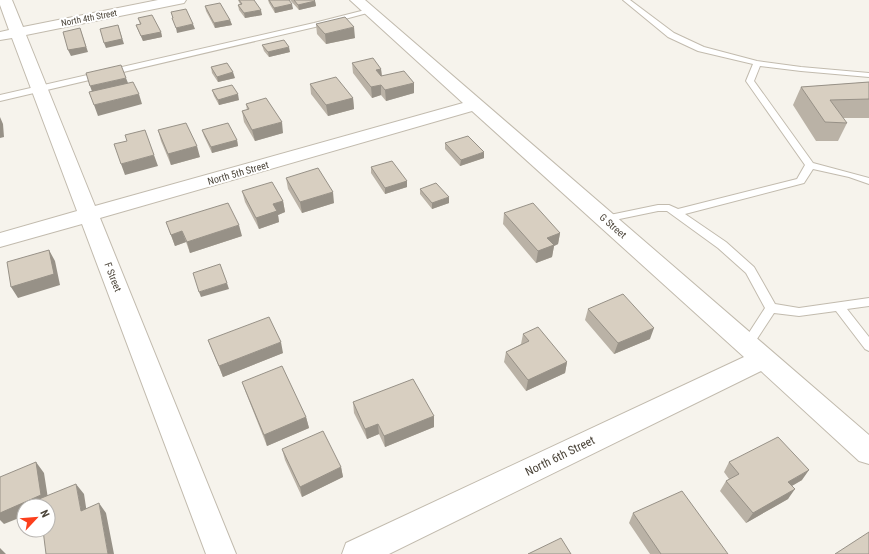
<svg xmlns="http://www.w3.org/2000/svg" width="869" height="554" font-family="'Roboto Condensed',sans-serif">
<rect width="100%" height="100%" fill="#f6f3ec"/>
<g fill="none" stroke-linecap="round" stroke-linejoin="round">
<g stroke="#c2bbae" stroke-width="2">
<path id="service" d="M 623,0 L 630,0 L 674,33 L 704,47 L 757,61 L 801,67 L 869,73 L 869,77 L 801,71 L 760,66 L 754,81 L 813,163 L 869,178 L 869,184 L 849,177 L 813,169 L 804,183 L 685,214 L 726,242 L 754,267 L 775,304 L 799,308 L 869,298 L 869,306 L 847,309 L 869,337 L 869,351 L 865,349 L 836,311 L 799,316 L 774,313 L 751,348 L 747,350 L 743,348 L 741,345 L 743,342 L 765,308 L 746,273 L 718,248 L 667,211 L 658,211 L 605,222 L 601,221 L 600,219 L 605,216 L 658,205 L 669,205 L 678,209 L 797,179 L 805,165 L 746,81 L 753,64 L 698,51 L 668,37 Z
M 369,9 L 373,11 L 371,12 L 315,27 L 0,101 L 0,95 L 314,23 Z"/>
</g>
<g stroke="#c2bbae" stroke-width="2">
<path id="minor" d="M 0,0 L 12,0 L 23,27 L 158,0 L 186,0 L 184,3 L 179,4 L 26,35 L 95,206 L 463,103 L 350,0 L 365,0 L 869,435 L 869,464 L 859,461 L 761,371 L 389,554 L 342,554 L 346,543 L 744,357 L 472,111 L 100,218 L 236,554 L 206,554 L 82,224 L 0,247 L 0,233 L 77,211 L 12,38 L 0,40 L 0,32 L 9,30 L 0,5 Z"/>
</g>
<use href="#service" fill="#fff" fill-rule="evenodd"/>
<use href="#minor" fill="#fff" fill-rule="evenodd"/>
</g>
<path fill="#bab2a6" d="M 238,0 L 254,0 L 262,15 L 245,18 L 239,10 L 238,5 L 240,4 Z
M 268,0 L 289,0 L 293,9 L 275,13 L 269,3 Z
M 290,0 L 314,0 L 315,1 L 316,6 L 299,10 Z
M 205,6 L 230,20 L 232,25 L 215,28 L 206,11 Z
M 138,18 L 161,32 L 162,37 L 143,41 L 138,30 L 136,25 L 140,24 Z
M 316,24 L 355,38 L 326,44 L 317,34 Z
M 262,45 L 290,52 L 269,57 L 264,51 Z
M 352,63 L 381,69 L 382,76 L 414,83 L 414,93 L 386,101 L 381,95 L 372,98 L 353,73 Z
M 211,67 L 235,78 L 218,82 L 212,73 Z
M 869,82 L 869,118 L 843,118 L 847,123 L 838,141 L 816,141 L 793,105 L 801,87 Z
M 310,84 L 353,98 L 354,109 L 328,116 L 311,94 Z
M 212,90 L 239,100 L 219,105 L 214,96 Z
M 246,104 L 283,133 L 255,141 L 244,122 L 242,111 L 247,110 Z
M 158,130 L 200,157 L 171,165 L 161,141 Z
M 202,130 L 237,140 L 238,146 L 212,153 L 204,136 Z
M 445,143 L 484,158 L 460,166 L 445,149 Z
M 371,167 L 407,181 L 407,187 L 385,194 L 371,173 Z
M 286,178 L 334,203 L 302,213 L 288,189 Z
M 420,189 L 449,203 L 432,209 L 420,194 Z
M 242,191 L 283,201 L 285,212 L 278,215 L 279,222 L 259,229 L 245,202 Z
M 504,213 L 560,233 L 558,244 L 554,246 L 552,257 L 536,263 L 503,224 Z
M 166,222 L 242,236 L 190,253 L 186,242 L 175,246 Z
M 588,309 L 650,339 L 614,354 L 585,320 Z
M 523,334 L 567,362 L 565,373 L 526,391 L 504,362 L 506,352 L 521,344 Z
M 208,340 L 283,353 L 223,377 Z
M 242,382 L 306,417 L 309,428 L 267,446 L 246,393 Z
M 353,402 L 434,416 L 434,427 L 385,447 L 379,434 L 367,439 L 354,413 Z
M 282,449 L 341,467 L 343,477 L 302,497 L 285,460 Z
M 729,462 L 802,480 L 792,486 L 788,499 L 746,523 L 720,491 L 726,481 L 729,479 L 724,472 Z
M 633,513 L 728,554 L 650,554 L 629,523 Z"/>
<path fill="#979187" d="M 315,1 L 316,6 L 299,10 L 298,5 Z
M 292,4 L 293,9 L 275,13 L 274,8 Z
M 261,10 L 262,15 L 245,18 L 244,13 Z
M 230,20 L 232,25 L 215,28 L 214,23 Z
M 193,24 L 195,29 L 177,33 L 176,28 Z
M 118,25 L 124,44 L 106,48 L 104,43 Z
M 354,27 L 355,38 L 326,44 L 325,34 Z
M 80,28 L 88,52 L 71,56 L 68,50 Z
M 161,32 L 162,37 L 143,41 L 141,36 Z
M 289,47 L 290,52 L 269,57 L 268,52 Z
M 381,69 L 382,79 L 376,70 Z
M 233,72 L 235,78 L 218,82 L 217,77 Z
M 126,78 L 130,88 L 94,97 L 90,86 Z
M 414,83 L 414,93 L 386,101 L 385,90 Z
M 381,85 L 381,95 L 372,98 L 371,87 Z
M 139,94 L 142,104 L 98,116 L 94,105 Z
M 238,94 L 239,100 L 219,105 L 218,100 Z
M 353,98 L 354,109 L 328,116 L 326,105 Z
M 0,117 L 3,124 L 4,137 L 0,138 Z
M 282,122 L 283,133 L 255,141 L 252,130 Z
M 237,140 L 238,146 L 212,153 L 211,147 Z
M 197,146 L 200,157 L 171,165 L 168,154 Z
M 484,152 L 484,158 L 460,166 L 461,160 Z
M 154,155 L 158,166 L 125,175 L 121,164 Z
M 407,181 L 407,187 L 385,194 L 385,188 Z
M 333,192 L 334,203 L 302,213 L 300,202 Z
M 449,197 L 449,203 L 432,209 L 432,203 Z
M 283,201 L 285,212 L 278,215 L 279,222 L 259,229 L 256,218 L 273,204 Z
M 239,225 L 242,236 L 190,253 L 187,242 Z
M 182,231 L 186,242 L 175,246 L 171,235 Z
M 560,233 L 558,244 L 554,246 L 552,257 L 536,263 L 538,251 L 547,238 Z
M 49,250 L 55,261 L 60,285 L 18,298 L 11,287 Z
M 227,283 L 229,289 L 201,297 L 199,292 Z
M 654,328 L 650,339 L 614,354 L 618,343 Z
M 281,342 L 283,353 L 223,377 L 219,366 Z
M 567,362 L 565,373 L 526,391 L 528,380 Z
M 434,416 L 434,427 L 385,447 L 384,436 Z
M 306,417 L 309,428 L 267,446 L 264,435 Z
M 378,424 L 379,434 L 367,439 L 365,429 Z
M 36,462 L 44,473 L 49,505 L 48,506 L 24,506 L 24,516 L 4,524 L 0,520 L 0,513 Z
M 341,467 L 343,477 L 302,497 L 300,487 Z
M 809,470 L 802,480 L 781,492 L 788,482 Z
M 76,484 L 84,494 L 88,520 L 81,511 Z
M 795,489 L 788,499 L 746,523 L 753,513 Z
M 99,503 L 106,513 L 114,554 L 108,554 Z
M 0,548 L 6,554 L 0,554 Z"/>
<path fill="#d8cfc1" stroke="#979187" d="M 239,0 L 254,0 L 261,10 L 244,13 L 238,5 L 242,4 Z
M 269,0 L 289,0 L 292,4 L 274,8 Z
M 294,0 L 314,0 L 315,1 L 298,5 Z
M 220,3 L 230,20 L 214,23 L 205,6 Z
M 186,9 L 193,24 L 176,28 L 172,18 L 173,18 L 171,12 Z
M 152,15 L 161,32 L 141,36 L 136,25 L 141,24 L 138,18 Z
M 345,17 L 354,27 L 325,34 L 316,24 Z
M 118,25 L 122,39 L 104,43 L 100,29 Z
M 80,28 L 86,47 L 68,50 L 63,32 Z
M 284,40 L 289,47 L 268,52 L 262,45 Z
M 373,58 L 381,69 L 376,70 L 381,76 L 404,71 L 414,83 L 385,90 L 381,85 L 371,87 L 352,63 Z
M 227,63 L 233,72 L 217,77 L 211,67 Z
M 121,65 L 126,78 L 90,86 L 86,73 Z
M 336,77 L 353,98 L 326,105 L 310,84 Z
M 133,82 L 139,94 L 94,105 L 89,92 Z
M 869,82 L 869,99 L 830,100 L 847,123 L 825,122 L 801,87 Z
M 232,85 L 238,94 L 218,100 L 212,90 Z
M 266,98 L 282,122 L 252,130 L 242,111 L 249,109 L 246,104 Z
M 186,123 L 197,146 L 168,154 L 158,130 Z
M 228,123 L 237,140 L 211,147 L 202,130 Z
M 145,130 L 154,155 L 121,164 L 114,144 L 127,141 L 125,135 Z
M 468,136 L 484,152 L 461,160 L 445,143 Z
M 392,161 L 407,181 L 385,188 L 371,167 Z
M 318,168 L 333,192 L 300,202 L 286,178 Z
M 272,182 L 283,201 L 273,204 L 277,211 L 256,218 L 242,191 Z
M 436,183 L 449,197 L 432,203 L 420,189 Z
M 228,203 L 239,225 L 187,242 L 182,231 L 171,235 L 166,222 Z
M 533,203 L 560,233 L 547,238 L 554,245 L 538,251 L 504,213 Z
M 49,250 L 54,274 L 11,287 L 7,262 Z
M 220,264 L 227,283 L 199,292 L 193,273 Z
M 623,294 L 654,328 L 618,343 L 588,309 Z
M 269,317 L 281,342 L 219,366 L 208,340 Z
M 538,327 L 567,362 L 528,380 L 506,352 L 529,341 L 523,334 Z
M 282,366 L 306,417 L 264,435 L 242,382 Z
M 413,379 L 434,416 L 384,436 L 378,424 L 365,429 L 353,402 Z
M 323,431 L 341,467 L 300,487 L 282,449 Z
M 778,437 L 809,470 L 788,482 L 795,489 L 753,513 L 726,481 L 739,474 L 729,462 Z
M 36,462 L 41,495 L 0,513 L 0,477 Z
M 76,484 L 81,511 L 99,503 L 108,554 L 46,554 L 43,530 L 48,530 L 48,506 L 40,506 L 39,499 Z
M 682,491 L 728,554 L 661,554 L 633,513 Z
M 869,532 L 869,554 L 835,554 Z
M 561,538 L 571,554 L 528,554 Z"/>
<g text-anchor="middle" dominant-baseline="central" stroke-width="4" stroke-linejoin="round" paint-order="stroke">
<g font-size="9" fill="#4b4439" stroke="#fff">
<text transform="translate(89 18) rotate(-11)">North 4th Street</text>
</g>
<g font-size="10" fill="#4b4439" stroke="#fff">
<text transform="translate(238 173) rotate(-16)">North 5th Street</text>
<text transform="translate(613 226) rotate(41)">G Street</text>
<text transform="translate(113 277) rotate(69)">F Street</text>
</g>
<g font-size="12" fill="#4b4439" stroke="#fff">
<text transform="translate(560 456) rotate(-26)">North 6th Street</text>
</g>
</g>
<g transform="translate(36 518) rotate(64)"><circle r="19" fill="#ffffff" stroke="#b7b4b0"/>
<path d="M0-3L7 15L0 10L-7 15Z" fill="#fc3f1d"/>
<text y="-6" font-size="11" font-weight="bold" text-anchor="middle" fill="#4b4439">N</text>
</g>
</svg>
